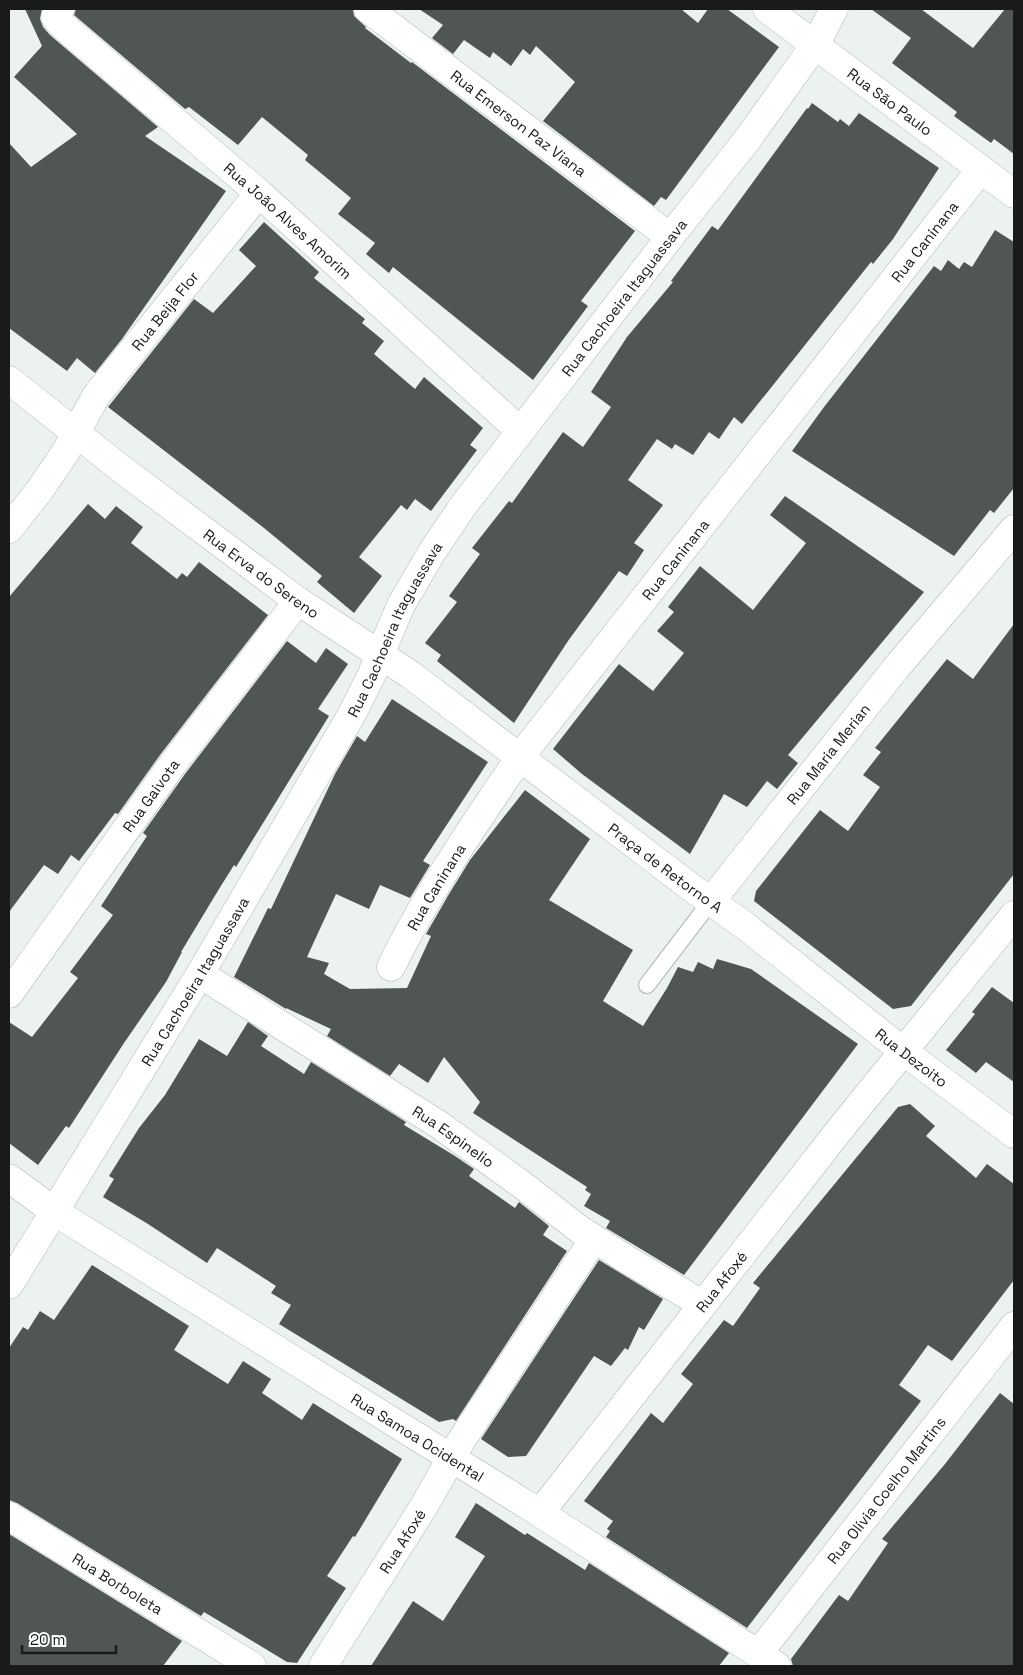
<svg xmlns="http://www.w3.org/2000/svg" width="1023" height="1675" font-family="'Space Grotesk',sans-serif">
<rect width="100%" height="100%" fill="#ebf2ef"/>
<path fill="#505654" d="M 25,9 L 42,9 L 40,19 L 43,27 L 50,35 L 158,127 L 145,136 L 226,191 L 122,339 L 95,373 L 77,358 L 67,371 L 9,328 L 9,143 L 31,167 L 77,134 L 14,77 L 42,46 Z
M 76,9 L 353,9 L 354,16 L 366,27 L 365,28 L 411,63 L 412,62 L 635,231 L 581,301 L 588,306 L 533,380 L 393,267 L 389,273 L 366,254 L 375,243 L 338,214 L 351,198 L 305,160 L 308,155 L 262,117 L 238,145 L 189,107 L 185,109 L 74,15 Z
M 419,9 L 681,9 L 698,23 L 708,9 L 727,9 L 779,47 L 666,200 L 661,197 L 654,206 L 543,121 L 575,82 L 536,46 L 530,55 L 523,49 L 511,66 L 493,52 L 490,58 L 464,40 L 453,54 L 432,38 L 443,25 Z
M 871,9 L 921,9 L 973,48 L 1005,9 L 1014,9 L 1014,154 L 994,139 L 991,143 L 954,116 L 957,112 L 892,63 L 911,38 Z
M 812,103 L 838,122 L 840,119 L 849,126 L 859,113 L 939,168 L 893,239 L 873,264 L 871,262 L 742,424 L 734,417 L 719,439 L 709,432 L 693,455 L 675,444 L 672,449 L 657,439 L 628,480 L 663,505 L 634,543 L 644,550 L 627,576 L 619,571 L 568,641 L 514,723 L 437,661 L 441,655 L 425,643 L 457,602 L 449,596 L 480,554 L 472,548 L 509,501 L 512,503 L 563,432 L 583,447 L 611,407 L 591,392 L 608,366 L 627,337 L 673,282 L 671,281 L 712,226 L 718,230 L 807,108 L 808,109 Z
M 264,222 L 319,272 L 314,278 L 365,319 L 362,323 L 384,341 L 374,354 L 415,389 L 424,377 L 483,428 L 470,445 L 477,450 L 431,511 L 415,499 L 407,510 L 401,505 L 359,557 L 382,576 L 354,613 L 317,582 L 322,576 L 264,528 L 108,407 L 194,299 L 213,313 L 256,266 L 239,250 Z
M 995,230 L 1014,242 L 1014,488 L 994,513 L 990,510 L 954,556 L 792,451 L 824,407 L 934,266 L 941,271 L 948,260 L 959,269 L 964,262 L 972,267 Z
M 785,496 L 924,592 L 788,755 L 798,763 L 777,789 L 767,781 L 747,807 L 724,794 L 690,854 L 582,774 L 553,749 L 619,664 L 653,691 L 684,653 L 657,631 L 674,612 L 668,607 L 700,566 L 753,610 L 806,543 L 770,515 Z
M 88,504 L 105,519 L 116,506 L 143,527 L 131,543 L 177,579 L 182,573 L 187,577 L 199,562 L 268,615 L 160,755 L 118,814 L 115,813 L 79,861 L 71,855 L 58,874 L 44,865 L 9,912 L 9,597 Z
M 1014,624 L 1014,874 L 911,1006 L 893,1009 L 754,901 L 756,891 L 820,810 L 848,831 L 880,787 L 863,775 L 881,752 L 875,748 L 947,659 L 973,679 Z
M 287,641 L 316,663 L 326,648 L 348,664 L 318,709 L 329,716 L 236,867 L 234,865 L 219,889 L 181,952 L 182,952 L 166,982 L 124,1043 L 69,1128 L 66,1126 L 38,1165 L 9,1143 L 9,1022 L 32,1037 L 78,978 L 70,972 L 113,915 L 101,906 L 147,836 L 143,833 L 185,774 Z
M 392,699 L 488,762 L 423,861 L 430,865 L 410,898 L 380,885 L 369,909 L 336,894 L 307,957 L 329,963 L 324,974 L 350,989 L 407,988 L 431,936 L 426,934 L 449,894 L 470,860 L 525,790 L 590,839 L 549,900 L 633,950 L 603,1001 L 643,1026 L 667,988 L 678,967 L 693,972 L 698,962 L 713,969 L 717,959 L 751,969 L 858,1044 L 684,1275 L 606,1228 L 610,1221 L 584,1206 L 591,1194 L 585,1190 L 587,1187 L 473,1113 L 480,1102 L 444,1057 L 428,1083 L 399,1064 L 390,1076 L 327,1036 L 331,1029 L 286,1008 L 286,1009 L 234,977 L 268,908 L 271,909 L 335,774 L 357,736 L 365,742 Z
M 992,987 L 1014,1003 L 1014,1082 L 986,1062 L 976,1073 L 946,1050 L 975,1014 L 972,1012 Z
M 248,1022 L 268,1036 L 261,1046 L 304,1074 L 311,1062 L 406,1122 L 404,1125 L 455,1156 L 474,1169 L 469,1176 L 515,1208 L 519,1202 L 549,1226 L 543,1235 L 567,1251 L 456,1421 L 453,1419 L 439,1422 L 279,1324 L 291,1305 L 271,1293 L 276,1286 L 217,1248 L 207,1263 L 148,1224 L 103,1197 L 114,1179 L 109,1176 L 139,1128 L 165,1095 L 199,1039 L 227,1056 Z
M 910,1104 L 935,1126 L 926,1136 L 976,1178 L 987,1164 L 1014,1184 L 1014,1280 L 952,1361 L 928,1345 L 899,1385 L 921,1401 L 747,1628 L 606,1537 L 610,1531 L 607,1529 L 613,1521 L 584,1501 L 651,1413 L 663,1423 L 693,1384 L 681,1374 L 724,1320 L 733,1326 L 760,1288 L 753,1283 L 898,1107 Z
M 599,1260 L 663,1299 L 644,1330 L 639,1327 L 628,1350 L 625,1348 L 611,1366 L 594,1356 L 526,1456 L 508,1457 L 481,1439 Z
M 92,1265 L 189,1326 L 174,1350 L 228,1384 L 243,1361 L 271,1379 L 262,1393 L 302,1420 L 313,1403 L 402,1459 L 355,1537 L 353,1536 L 327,1576 L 346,1588 L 297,1663 L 287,1662 L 204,1612 L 201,1616 L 17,1503 L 9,1500 L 9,1348 L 23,1327 L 28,1330 L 40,1311 L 54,1320 Z
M 1000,1393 L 1014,1404 L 1014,1666 L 793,1666 L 791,1659 L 839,1595 L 848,1601 L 888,1543 L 882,1539 L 945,1464 Z
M 476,1503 L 525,1535 L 527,1533 L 585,1570 L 589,1563 L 729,1653 L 719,1666 L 371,1666 L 413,1601 L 443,1621 L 485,1556 L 455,1537 Z
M 9,1534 L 182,1641 L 163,1666 L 9,1666 Z"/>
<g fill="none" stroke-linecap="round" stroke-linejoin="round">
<g stroke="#b2b8b6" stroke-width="18">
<path id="lane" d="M 647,985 L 711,901"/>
</g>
<g stroke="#b2b8b6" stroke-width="29">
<g id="street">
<path id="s1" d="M 60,9 L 55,17 L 62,25 L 259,193 L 520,431"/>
<path id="s2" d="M 368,9 L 670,237"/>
<path id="s3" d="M 767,9 L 1014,194"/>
<path id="s4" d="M 9,380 L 124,471 L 298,601 L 411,675 L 692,888 L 744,925 L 903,1051 L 1014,1134"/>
<path id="s5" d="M 9,529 L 39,491 L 65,453 L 96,396 L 259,193"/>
<path id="s6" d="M 711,901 L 896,668 L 1014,529"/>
<path id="s7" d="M 391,967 C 427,893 474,825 520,757 L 981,169"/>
<path id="s8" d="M 200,974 L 438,1124 L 521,1184 L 579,1229 L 631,1262 L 702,1304"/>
<path id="s9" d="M 9,994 L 172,765 L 298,601"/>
<path id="s10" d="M 9,1178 L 55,1212 L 540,1513 L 777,1666"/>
<path id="s11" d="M 9,1285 L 200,974 L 352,714 L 371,676 L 401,605 L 432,552 L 463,506 L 670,237 L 747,140 L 815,45 L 834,9"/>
<path id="s12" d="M 540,1513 L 841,1128 L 1014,915"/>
<path id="s13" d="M 9,1516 L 252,1666"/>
<path id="s14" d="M 758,1654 L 1014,1326"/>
<path id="s15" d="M 323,1666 L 424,1506 L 461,1441 L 594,1239"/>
</g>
</g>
<use href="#lane" stroke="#fff" stroke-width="16"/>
<use href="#street" stroke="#fff" stroke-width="28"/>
</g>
<g text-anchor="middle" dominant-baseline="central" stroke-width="5" stroke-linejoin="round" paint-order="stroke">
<g font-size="15" fill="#181b1a" stroke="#f9fffd">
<text stroke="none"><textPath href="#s3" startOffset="154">Rua São Paulo</textPath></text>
<text stroke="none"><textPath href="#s2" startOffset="189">Rua Emerson Paz Viana</textPath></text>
<text stroke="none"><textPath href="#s1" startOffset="319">Rua João Alves Amorim</textPath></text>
<text stroke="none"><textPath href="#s7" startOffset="902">Rua Caninana</textPath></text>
<text stroke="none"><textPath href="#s11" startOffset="1166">Rua Cachoeira Itaguassava</textPath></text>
<text stroke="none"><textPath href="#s5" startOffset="269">Rua Beija Flor</textPath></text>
<text stroke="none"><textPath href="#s7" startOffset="498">Rua Caninana</textPath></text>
<text stroke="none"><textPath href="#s4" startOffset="318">Rua Erva do Sereno</textPath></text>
<text stroke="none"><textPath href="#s11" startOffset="761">Rua Cachoeira Itaguassava</textPath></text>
<text stroke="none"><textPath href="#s6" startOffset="188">Rua Maria Merian</textPath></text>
<text stroke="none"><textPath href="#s9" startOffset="244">Rua Gaivota</textPath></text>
<text stroke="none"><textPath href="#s4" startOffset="818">Praça de Retorno A</textPath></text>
<text stroke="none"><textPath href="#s7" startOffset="92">Rua Caninana</textPath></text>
<text stroke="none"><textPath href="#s11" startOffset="356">Rua Cachoeira Itaguassava</textPath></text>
<text stroke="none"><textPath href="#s4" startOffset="1129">Rua Dezoito</textPath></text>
<text stroke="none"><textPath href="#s8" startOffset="301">Rua Espinelio</textPath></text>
<text stroke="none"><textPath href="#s12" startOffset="294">Rua Afoxé</textPath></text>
<text stroke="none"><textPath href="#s10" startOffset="484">Rua Samoa Ocidental</textPath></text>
<text stroke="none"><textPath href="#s14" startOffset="208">Rua Olívia Coelho Martins</textPath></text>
<text stroke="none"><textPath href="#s15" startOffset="148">Rua Afoxé</textPath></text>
<text stroke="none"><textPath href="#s13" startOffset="128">Rua Borboleta</textPath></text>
</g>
</g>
<rect width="1023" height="1675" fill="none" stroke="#181b1a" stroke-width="20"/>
<path d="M22 1645v8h94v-8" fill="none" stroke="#181b1a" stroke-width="2.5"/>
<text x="30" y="1645" font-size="15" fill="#181b1a" stroke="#f9fffd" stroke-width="4" paint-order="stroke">20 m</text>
</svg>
